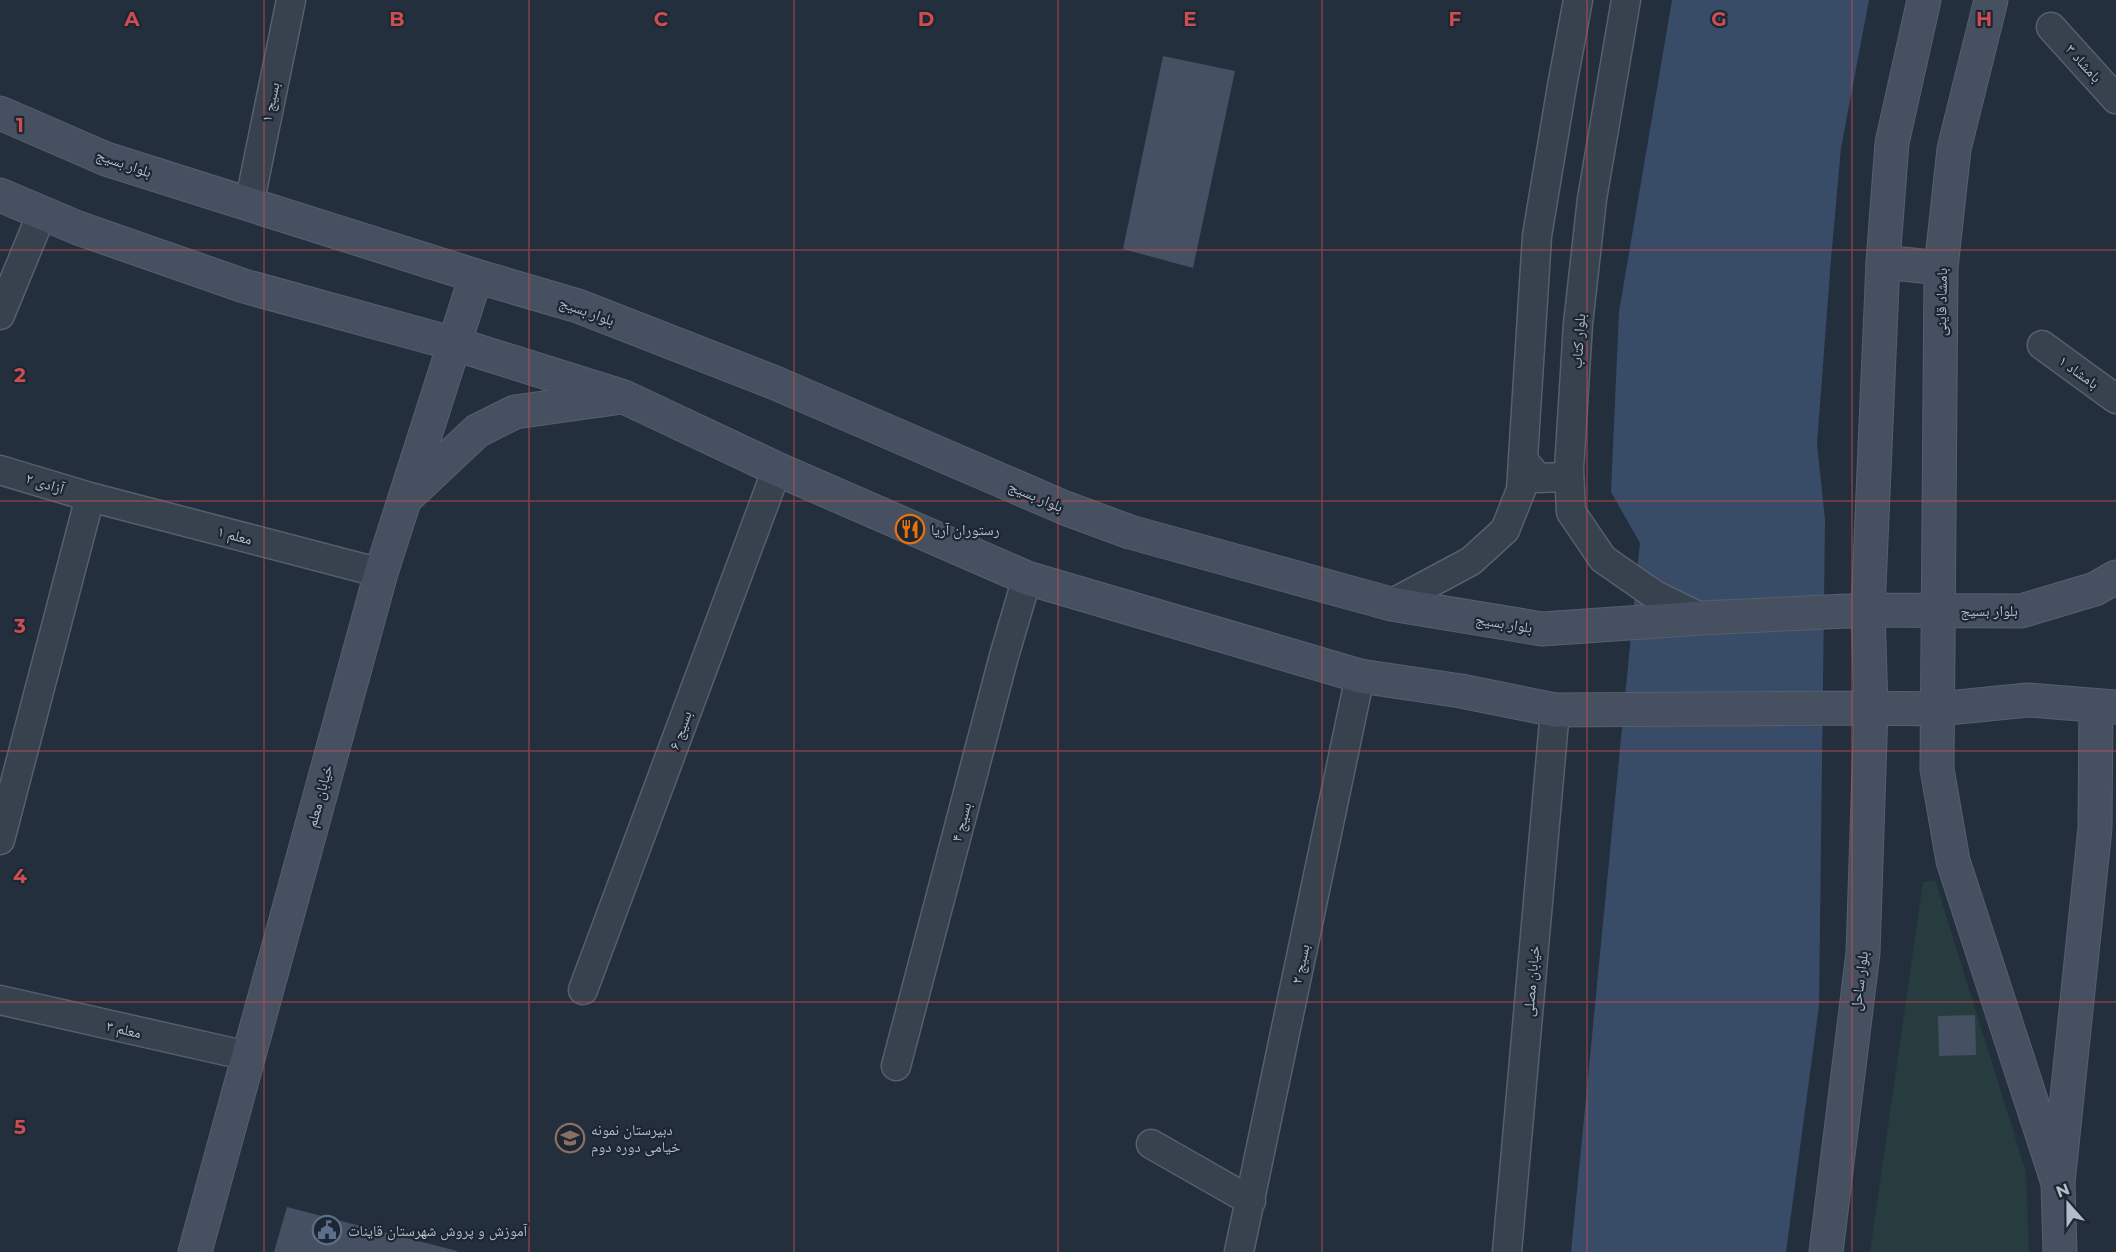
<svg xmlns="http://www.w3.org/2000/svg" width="2116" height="1252" font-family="Montserrat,'Noto Naskh Arabic',sans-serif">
<rect width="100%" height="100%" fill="#242f3e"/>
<path fill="#263c3f" d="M 1935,880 L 2026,1172 L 2029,1252 L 1870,1252 L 1923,882 Z"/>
<path fill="#394c67" d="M 1672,0 L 1869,0 L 1841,148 L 1831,259 L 1817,444 L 1825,520 L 1819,1006 L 1786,1252 L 1571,1252 L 1640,543 L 1611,492 L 1619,312 Z"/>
<path fill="#455162" d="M 1163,56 L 1235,71 L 1193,268 L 1123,249 Z
M 1975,1015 L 1976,1055 L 1939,1056 L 1938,1016 Z
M 287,1207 L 457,1251 L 457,1252 L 274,1252 Z"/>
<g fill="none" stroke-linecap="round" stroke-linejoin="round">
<g stroke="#565f6c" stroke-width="31">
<path id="street" d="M 1626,0 L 1592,199 L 1578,324 L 1569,469 L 1571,512 L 1603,559 L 1655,595 L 1702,618
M 2051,27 L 2116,99
M 249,205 L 291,0
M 0,315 L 42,213
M 2042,345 L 2116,399
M 1524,461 L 1538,478 L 1563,477 L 1569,469
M 0,470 L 90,497 L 381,573
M 1391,604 L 1471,561 L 1505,530 L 1521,490 L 1537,236 L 1562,86 L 1578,0
M 0,840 L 90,497
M 583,990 L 777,469
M 0,1000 L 248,1056
M 896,1066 L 1004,656 L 1027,578
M 1151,1144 L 1251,1201
M 1239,1252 L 1360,676
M 1507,1252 L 1555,710"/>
</g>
<g stroke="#565f6c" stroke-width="35">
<path id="secondary" d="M 1991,0 L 1954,149 L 1941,268 L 1937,769 L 1953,861 L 2058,1183
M 0,113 L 106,159 L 476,276 L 578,306 L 773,382 L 1065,508 L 1130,532 L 1391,604 L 1542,629 L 1702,618 L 1868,610 L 2021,611 L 2095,589 L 2116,577
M 0,195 L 78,228 L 244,286 L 455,344 L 624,397 L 777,469 L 1027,578 L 1360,676 L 1461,691 L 1555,710 L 1871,708 L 1938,709 L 2028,700 L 2116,707
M 1883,262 L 1941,268
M 407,497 L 477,431 L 515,412 L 615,398
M 195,1252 L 381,573 L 476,276
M 1826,1252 L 1863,953 L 1871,708 L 1868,610 L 1883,262 L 1892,143 L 1924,0
M 2060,1252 L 2058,1183 L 2095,828 L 2096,706"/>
</g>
<use href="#street" stroke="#38414e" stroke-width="28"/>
<use href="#secondary" stroke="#465061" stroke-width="33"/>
</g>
<path fill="none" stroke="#ce4d50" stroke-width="1.5" stroke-opacity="0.55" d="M 264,0 L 264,1252M 529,0 L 529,1252M 794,0 L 794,1252M 1058,0 L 1058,1252M 1322,0 L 1322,1252M 1587,0 L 1587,1252M 1852,0 L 1852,1252M 0,250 L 2116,250M 0,501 L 2116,501M 0,751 L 2116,751M 0,1002 L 2116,1002"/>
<defs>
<g id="restaurant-ring" transform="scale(1.5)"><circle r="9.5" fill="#1d2633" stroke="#e8710a" stroke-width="1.5"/><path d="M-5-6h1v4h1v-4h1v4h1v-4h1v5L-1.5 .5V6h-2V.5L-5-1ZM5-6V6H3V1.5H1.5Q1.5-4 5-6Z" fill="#e8710a"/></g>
<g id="school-ring" transform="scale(1.5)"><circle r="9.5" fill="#1d2633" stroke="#8d6e63" stroke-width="1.5"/><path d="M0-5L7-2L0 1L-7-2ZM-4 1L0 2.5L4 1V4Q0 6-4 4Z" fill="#8d6e63"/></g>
<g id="civic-ring" transform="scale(1.5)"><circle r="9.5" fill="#1d2633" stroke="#5c6f8a" stroke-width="1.5"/><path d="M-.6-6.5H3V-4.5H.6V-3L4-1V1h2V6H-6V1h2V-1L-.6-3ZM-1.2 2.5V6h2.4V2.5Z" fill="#5c6f8a"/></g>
</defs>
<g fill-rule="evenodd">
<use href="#restaurant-ring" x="910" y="529"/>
<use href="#school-ring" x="570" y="1138"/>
<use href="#civic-ring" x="327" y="1230"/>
</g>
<g text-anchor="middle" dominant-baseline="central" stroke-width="4.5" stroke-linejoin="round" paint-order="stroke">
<g font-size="15" fill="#b4bcc9" stroke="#1d2633">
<text transform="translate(2084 63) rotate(48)">بامشاد ۳</text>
<text transform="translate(270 102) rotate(-78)">بسیج ۱</text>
<text transform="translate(124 163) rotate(19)">بلوار بسیج</text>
<text transform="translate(1941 302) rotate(-89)">بامشاد قاینی</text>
<text transform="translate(587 311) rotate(20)">بلوار بسیج</text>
<text transform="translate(1578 341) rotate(-86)">بلوار کتاب</text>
<text transform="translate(2079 372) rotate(36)">بامشاد ۱</text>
<text transform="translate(45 483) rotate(17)">آزادی ۲</text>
<text transform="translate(1036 496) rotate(23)">بلوار بسیج</text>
<text transform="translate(235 535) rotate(15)">معلم ۱</text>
<text x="1989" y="610">بلوار بسیج</text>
<text transform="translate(1504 623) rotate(9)">بلوار بسیج</text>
<text transform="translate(680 730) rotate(-70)">بسیج ۶</text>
<text transform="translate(319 796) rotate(-75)">خیابان معلم</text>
<text transform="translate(961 822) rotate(-75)">بسیج ۴</text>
<text transform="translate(1300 964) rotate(-78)">بسیج ۲</text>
<text transform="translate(1531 981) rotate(-85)">خیابان مصلی</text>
<text transform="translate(1859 981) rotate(-83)">بلوار ساحل</text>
<text transform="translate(124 1029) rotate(13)">معلم ۳</text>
</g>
<g font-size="15" fill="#b4bcc9" stroke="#1d2633" text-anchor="start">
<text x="931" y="529">رستوران آریا</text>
<text x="591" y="1129">دبیرستان نمونه<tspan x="591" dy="17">خیامی دوره دوم</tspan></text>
<text x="348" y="1230">آموزش و پروش شهرستان قاینات</text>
</g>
</g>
<g font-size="20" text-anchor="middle" font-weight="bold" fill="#ce4d50" stroke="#1d2633" stroke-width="4.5" stroke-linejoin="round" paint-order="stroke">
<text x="132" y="26">A</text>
<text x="397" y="26">B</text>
<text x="661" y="26">C</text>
<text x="926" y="26">D</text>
<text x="1190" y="26">E</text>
<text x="1455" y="26">F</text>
<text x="1719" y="26">G</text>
<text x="1984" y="26">H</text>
<text x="20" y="132">1</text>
<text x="20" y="382">2</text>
<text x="20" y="633">3</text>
<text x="20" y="883">4</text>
<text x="20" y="1134">5</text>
</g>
<g transform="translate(2068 1204) rotate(339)" stroke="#1d2633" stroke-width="4.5" paint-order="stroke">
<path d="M0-4.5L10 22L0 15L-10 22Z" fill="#b4bcc9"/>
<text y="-9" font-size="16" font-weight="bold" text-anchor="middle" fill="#b4bcc9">N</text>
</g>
</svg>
